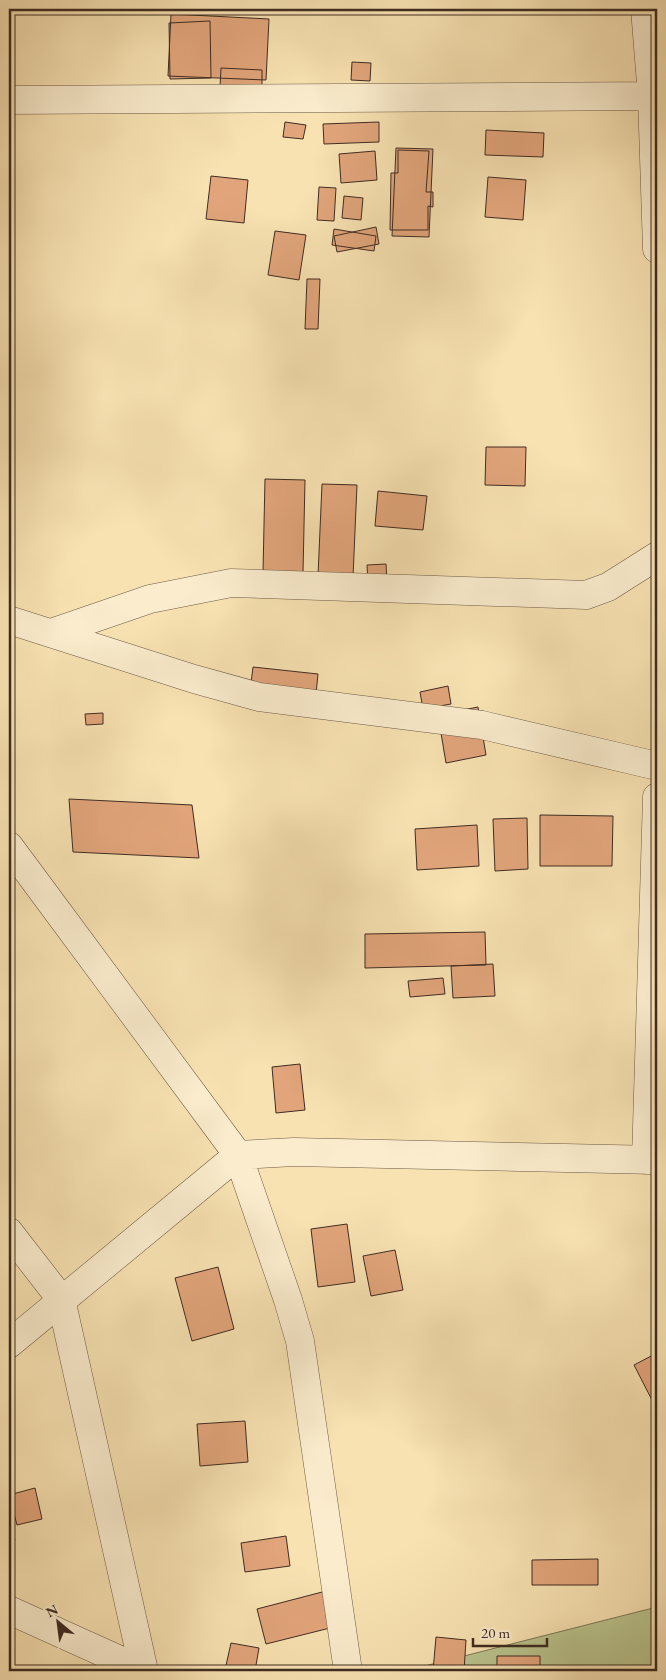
<svg xmlns="http://www.w3.org/2000/svg" width="666" height="1680" font-family="'EB Garamond',serif">
<rect width="100%" height="100%" fill="#f8e2b2"/>
<filter id="stains"><feTurbulence type="fractalNoise" baseFrequency=".004" numOctaves="4"/><feColorMatrix values="0 0 0 0 .2 0 0 0 0 .09 0 0 0 0 .02 0 0 0 .5 -.17"/></filter>
<radialGradient id="worn" r=".72"><stop offset=".6" stop-color="#630" stop-opacity="0"/><stop offset="1" stop-color="#630" stop-opacity=".3"/></radialGradient>
<path fill="#bac48e" stroke="#7c7858" d="M 657,1607 L 657,1671 L 405,1671 Z"/>
<path fill="#e2a57b" stroke="#3f2c22" d="M 171,14 L 269,19 L 266,80 L 168,76 Z
M 210,21 L 211,78 L 170,79 L 169,23 Z
M 352,62 L 371,63 L 370,81 L 351,80 Z
M 221,68 L 262,70 L 262,89 L 220,87 Z
M 285,122 L 306,125 L 303,139 L 283,137 Z
M 379,122 L 379,142 L 324,144 L 323,124 Z
M 486,130 L 544,133 L 543,157 L 485,155 Z
M 396,148 L 433,149 L 429,237 L 392,236 Z
M 398,150 L 429,151 L 426,192 L 433,192 L 433,207 L 428,206 L 428,230 L 390,230 L 391,173 L 398,173 Z
M 375,151 L 377,180 L 341,183 L 339,154 Z
M 211,176 L 248,180 L 244,223 L 206,219 Z
M 488,177 L 526,180 L 523,220 L 485,217 Z
M 319,187 L 336,188 L 334,221 L 317,220 Z
M 344,196 L 363,198 L 361,220 L 342,218 Z
M 376,227 L 379,244 L 337,252 L 334,236 Z
M 334,229 L 376,236 L 374,251 L 332,245 Z
M 275,231 L 306,235 L 299,280 L 268,275 Z
M 307,279 L 320,279 L 318,329 L 305,329 Z
M 486,447 L 526,447 L 525,486 L 485,485 Z
M 265,479 L 305,480 L 303,573 L 263,572 Z
M 322,484 L 357,485 L 353,577 L 318,576 Z
M 378,491 L 427,496 L 423,530 L 375,526 Z
M 386,564 L 387,582 L 368,583 L 367,565 Z
M 253,667 L 318,674 L 314,714 L 248,708 Z
M 448,686 L 451,704 L 423,709 L 420,692 Z
M 478,707 L 486,755 L 446,763 L 438,715 Z
M 103,713 L 103,724 L 86,725 L 85,714 Z
M 69,799 L 192,805 L 199,858 L 73,852 Z
M 540,815 L 613,816 L 612,866 L 540,866 Z
M 527,818 L 528,869 L 495,871 L 493,819 Z
M 477,825 L 479,866 L 417,870 L 415,829 Z
M 485,932 L 486,965 L 365,968 L 365,934 Z
M 493,964 L 495,996 L 453,998 L 451,966 Z
M 443,978 L 445,994 L 410,997 L 408,981 Z
M 300,1064 L 305,1110 L 276,1113 L 272,1067 Z
M 347,1224 L 355,1282 L 318,1287 L 311,1229 Z
M 395,1250 L 403,1290 L 371,1296 L 363,1256 Z
M 218,1267 L 234,1329 L 192,1341 L 175,1278 Z
M 657,1353 L 657,1402 L 654,1404 L 634,1365 Z
M 245,1421 L 248,1462 L 200,1466 L 197,1424 Z
M 35,1488 L 42,1519 L 17,1525 L 9,1495 Z
M 9,1523 L 15,1540 L 9,1542 Z
M 286,1536 L 290,1566 L 245,1572 L 241,1543 Z
M 598,1559 L 598,1585 L 532,1585 L 532,1560 Z
M 326,1591 L 334,1627 L 266,1644 L 257,1609 Z
M 436,1637 L 466,1640 L 464,1671 L 433,1671 Z
M 231,1643 L 259,1648 L 255,1671 L 225,1670 Z
M 497,1656 L 540,1656 L 540,1671 L 497,1671 Z"/>
<g fill="none" stroke-linecap="round" stroke-linejoin="round">
<g stroke="#6d5a46" stroke-width="29">
<path id="minor" d="M 645,9 L 652,96 L 657,249
M 9,100 L 652,96
M 9,620 L 194,679 L 259,697 L 482,725 L 657,766
M 51,633 L 150,599 L 231,583 L 586,595 L 608,587 L 657,556
M 9,846 L 238,1155 L 288,1300 L 300,1341 L 348,1671
M 646,1160 L 657,797
M 9,1232 L 61,1299 L 144,1671
M 9,1344 L 238,1155 L 294,1152 L 657,1160
M 9,1610 L 144,1671"/>
</g>
<use href="#minor" stroke="#faeccd" stroke-width="28"/>
</g>
<rect width="666" height="1680" fill="none" stroke="#f8e2b2" stroke-width="30"/>
<rect x="10" y="10" width="646" height="1660" fill="none" stroke="#3f2c22" stroke-width="2.5"/>
<rect x="15" y="15" width="636" height="1650" fill="none" stroke="#3f2c22"/>
<g transform="translate(58 1622) rotate(331)" stroke="#faeccd" stroke-width="4" paint-order="stroke">
<path d="M0-4L9 19L0 12L-9 19Z" fill="#3f2c22"/>
<text y="-8" font-size="14" font-weight="bold" text-anchor="middle" fill="#3f2c22">N</text>
</g>
<path d="M473 1638v8h74v-8" fill="none" stroke="#3f2c22" stroke-width="2.5"/>
<text x="481" y="1638" font-size="15" fill="#3f2c22" stroke="#faeccd" stroke-width="4" paint-order="stroke">20 m</text>
<rect width="100%" height="100%" filter="url(#stains)"/>
<rect width="100%" height="100%" fill="url(#worn)"/>
</svg>
